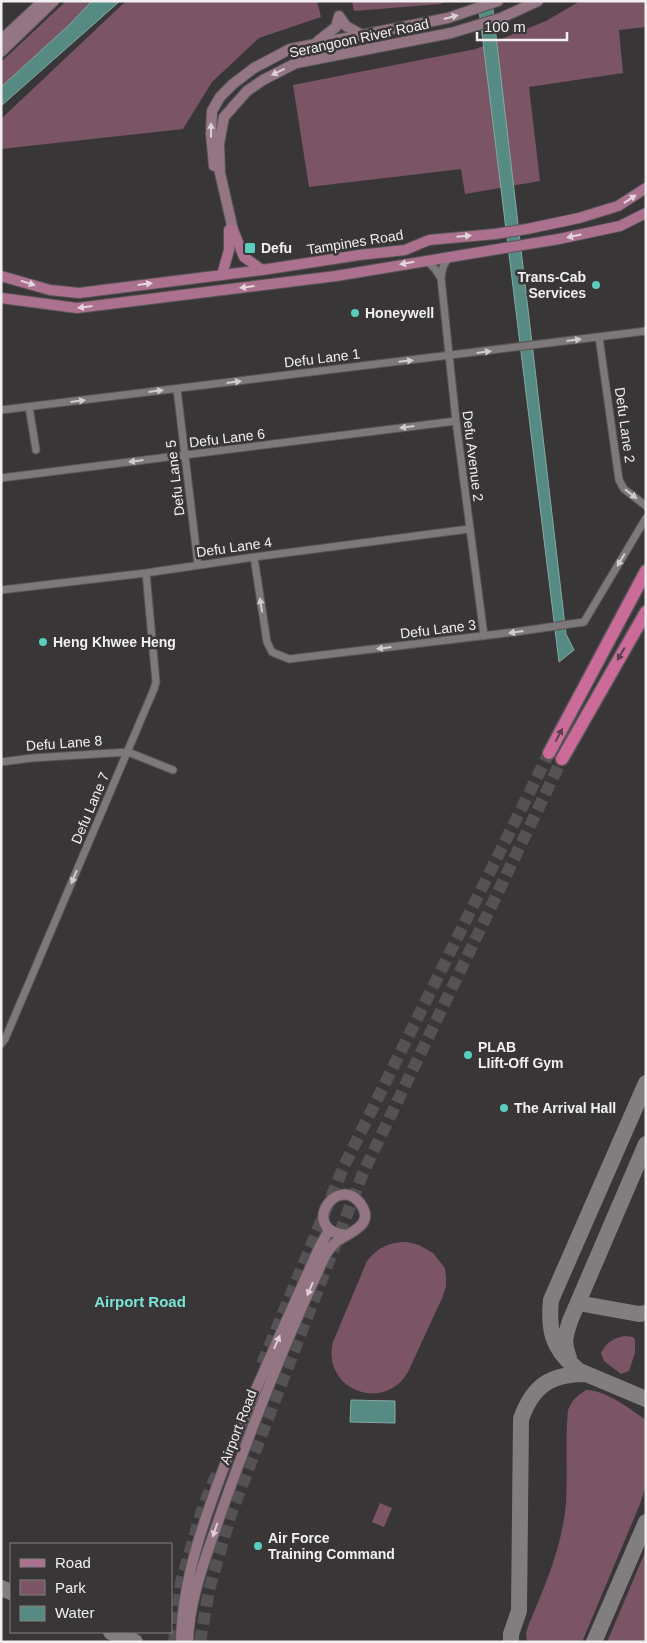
<svg xmlns="http://www.w3.org/2000/svg" width="647" height="1643" font-family="Helvetica,sans-serif">
<rect width="100%" height="100%" fill="#393637"/>
<path fill="#7b5566" d="M 66,1 L 92,1 L 68,26 L 1,87 L 1,62 Z
M 126,1 L 317,1 L 321,17 L 259,38 L 212,82 L 183,129 L 1,149 L 1,119 Z
M 352,1 L 448,1 L 440,4 L 354,11 Z
M 580,1 L 646,1 L 646,27 L 619,30 L 623,73 L 529,87 L 540,181 L 465,194 L 461,169 L 309,187 L 293,85 L 476,49 L 546,21 Z
M 407,1242 L 419,1245 L 433,1253 L 445,1268 L 446,1278 L 446,1286 L 443,1296 L 408,1372 C 384,1414 321,1389 333,1342 L 367,1261 C 378,1247 390,1242 407,1242 Z
M 625,1336 L 633,1337 L 635,1340 L 635,1353 L 629,1371 L 621,1374 L 604,1361 L 601,1353 C 606,1342 614,1338 625,1336 Z
M 586,1390 C 604,1389 632,1410 646,1420 L 646,1485 L 640,1504 L 582,1642 L 527,1642 L 526,1633 L 529,1624 C 546,1583 562,1547 566,1503 C 568,1472 565,1441 568,1410 C 572,1400 577,1396 586,1390 Z
M 380,1503 L 392,1508 L 384,1527 L 372,1522 Z
M 646,1550 L 646,1642 L 607,1642 Z"/>
<path fill="#568b83" stroke="#84a9a4" d="M 92,1 L 120,1 L 1,106 L 1,87 L 68,26 Z
M 478,1 L 491,1 L 493,10 L 566,634 L 574,650 L 559,662 Z
M 351,1400 L 395,1401 L 395,1423 L 350,1422 Z"/>
<g fill="none" stroke-linecap="round" stroke-linejoin="round">
<path stroke="#817e80" stroke-width="16" d="M 578,1303 L 639,1314 L 646,1313
M 569,1358 C 563,1342 565,1337 570,1321 L 646,1144
M 576,1368 C 552,1349 548,1329 551,1300 L 646,1083
M 577,1370 L 646,1399
M 1,1588 L 11,1592
M 111,1632 L 135,1642
M 511,1642 L 511,1634 L 519,1611 L 521,1419 C 533,1385 551,1374 586,1374
M 594,1642 L 646,1522"/>
<path stroke="#555253" stroke-width="12" stroke-dasharray="12 6" stroke-linecap="butt" d="M 262,1364 L 344,1166 L 549,753
M 174,1642 L 181,1582 L 203,1507 L 218,1471
M 200,1642 L 209,1590 L 231,1514 L 363,1173 L 562,759"/>
<g stroke="#575455" stroke-width="9">
<path id="street" d="M 449,256 L 443,267 L 441,278 L 456,421 L 484,636
M 426,260 L 435,269 L 441,278
M 599,337 L 619,480 L 624,489 L 646,506
M 177,389 L 198,565
M 29,407 L 36,450
M 1,410 L 646,331
M 1,478 L 456,421
M 254,557 L 267,642 L 272,652 L 289,659 L 515,632 L 584,622 L 646,518
M 1,590 L 146,573 L 254,557 L 469,529
M 1,762 L 32,758 L 128,752 L 173,770
M 1,1044 L 5,1039 L 154,689 L 156,682 L 146,573"/>
</g>
<g stroke="#575455" stroke-width="12">
<path id="secondary" d="M 339,16 L 346,26 L 362,35
M 1,40 L 43,1
M 318,41 L 336,27 L 339,16
M 1,52 L 54,1
M 214,166 L 211,134 L 212,111 L 220,97 L 233,84 L 254,68 L 290,49 L 448,18 L 498,1
M 233,230 L 220,173 L 219,144 L 224,117 L 247,91 L 263,80 L 296,63 L 451,33 L 501,18 L 538,1
M 181,1642 C 182,1579 205,1517 227,1459 C 255,1388 288,1318 319,1248 L 329,1230
M 188,1642 C 189,1597 208,1552 222,1510 C 253,1423 287,1337 326,1254 C 329,1250 332,1245 336,1242 C 347,1233 377,1226 360,1203 C 336,1173 299,1231 346,1235"/>
</g>
<g stroke="#575455" stroke-width="12">
<path id="primary" d="M 233,230 L 244,257 L 262,270
M 222,275 L 229,250 L 229,230
M 1,276 L 50,290 L 79,293 L 262,270 L 359,255 L 405,250 L 429,240 L 495,234 L 527,229 L 579,218 L 618,206 L 646,188
M 1,298 L 77,308 L 336,276 L 559,239 L 620,226 L 646,213"/>
</g>
<g stroke="#575455" stroke-width="15">
<path id="highway" d="M 549,753 L 646,571
M 562,759 L 646,612"/>
</g>
<use href="#street" stroke="#7d797b" stroke-width="7"/>
<use href="#secondary" stroke="#947584" stroke-width="10"/>
<use href="#primary" stroke="#ac718e" stroke-width="10"/>
<use href="#highway" stroke="#cb6b9a" stroke-width="12"/>
</g>
<defs><path id="oneway-solid" d="M-6-.8H1V-3.2L6.5 0L1 3.2V.8H-6Z" transform="scale(1.25)"/></defs>
<g fill="#dad0d5">
<use href="#oneway-solid" transform="translate(451 17) rotate(-15)"/>
<use href="#oneway-solid" transform="translate(278 72) rotate(154)"/>
<use href="#oneway-solid" transform="translate(211 130) rotate(-90)"/>
<use href="#oneway-solid" transform="translate(310 1289) rotate(113)"/>
<use href="#oneway-solid" transform="translate(277 1342) rotate(-66)"/>
<use href="#oneway-solid" transform="translate(215 1530) rotate(109)"/>
</g>
<g fill="#e3d6dc">
<use href="#oneway-solid" transform="translate(630 199) rotate(-34)"/>
<use href="#oneway-solid" transform="translate(464 236) rotate(-5)"/>
<use href="#oneway-solid" transform="translate(574 236) rotate(168)"/>
<use href="#oneway-solid" transform="translate(407 263) rotate(170)"/>
<use href="#oneway-solid" transform="translate(28 283) rotate(17)"/>
<use href="#oneway-solid" transform="translate(145 284) rotate(-7)"/>
<use href="#oneway-solid" transform="translate(247 287) rotate(173)"/>
<use href="#oneway-solid" transform="translate(85 307) rotate(173)"/>
</g>
<g fill="#cecccd">
<use href="#oneway-solid" transform="translate(574 340) rotate(-7)"/>
<use href="#oneway-solid" transform="translate(484 352) rotate(-7)"/>
<use href="#oneway-solid" transform="translate(406 361) rotate(-6)"/>
<use href="#oneway-solid" transform="translate(234 382) rotate(-7)"/>
<use href="#oneway-solid" transform="translate(156 391) rotate(-7)"/>
<use href="#oneway-solid" transform="translate(78 401) rotate(-7)"/>
<use href="#oneway-solid" transform="translate(407 427) rotate(173)"/>
<use href="#oneway-solid" transform="translate(136 461) rotate(173)"/>
<use href="#oneway-solid" transform="translate(631 494) rotate(38)"/>
<use href="#oneway-solid" transform="translate(621 560) rotate(121)"/>
<use href="#oneway-solid" transform="translate(261 605) rotate(-99)"/>
<use href="#oneway-solid" transform="translate(516 632) rotate(172)"/>
<use href="#oneway-solid" transform="translate(384 648) rotate(173)"/>
<use href="#oneway-solid" transform="translate(74 877) rotate(113)"/>
</g>
<g fill="#56414b">
<use href="#oneway-solid" transform="translate(621 654) rotate(120)"/>
<use href="#oneway-solid" transform="translate(559 735) rotate(-62)"/>
</g>
<g fill="#59cebe" stroke="#393637" stroke-width="2">
<rect x="244" y="242" width="12" height="12" rx="2.5"/>
<circle cx="596" cy="285" r="5"/>
<circle cx="355" cy="313" r="5"/>
<circle cx="43" cy="642" r="5"/>
<circle cx="468" cy="1055" r="5"/>
<circle cx="504" cy="1108" r="5"/>
<circle cx="258" cy="1546" r="5"/>
</g>
<g text-anchor="middle" dominant-baseline="central" stroke-width="5" stroke-linejoin="round" paint-order="stroke">
<g font-size="14" fill="#f1eff0" stroke="#393637">
<text transform="translate(359 38) rotate(-12)">Serangoon River Road</text>
<text transform="translate(355 242) rotate(-9)">Tampines Road</text>
<text transform="translate(322 358) rotate(-7)">Defu Lane 1</text>
<text transform="translate(625 425) rotate(82)">Defu Lane 2</text>
<text transform="translate(227 438) rotate(-7)">Defu Lane 6</text>
<text transform="translate(473 456) rotate(83)">Defu Avenue 2</text>
<text transform="translate(175 478) rotate(-97)">Defu Lane 5</text>
<text transform="translate(234 547) rotate(-8)">Defu Lane 4</text>
<text transform="translate(438 629) rotate(-7)">Defu Lane 3</text>
<text transform="translate(64 743) rotate(-4)">Defu Lane 8</text>
<text transform="translate(90 808) rotate(-67)">Defu Lane 7</text>
<text transform="translate(238 1427) rotate(-69)">Airport Road</text>
</g>
<g font-size="14" font-weight="bold" fill="#f1eff0" stroke="#393637" text-anchor="start">
<text x="261" y="248">Defu</text>
<text x="586" y="277" text-anchor="end">Trans-Cab<tspan x="586" dy="16">Services</tspan></text>
<text x="365" y="313">Honeywell</text>
<text x="53" y="642">Heng Khwee Heng</text>
<text x="478" y="1047">PLAB<tspan x="478" dy="16">LIift-Off Gym</tspan></text>
<text x="514" y="1108">The Arrival Hall</text>
<text x="268" y="1538">Air Force<tspan x="268" dy="16">Training Command</tspan></text>
</g>
<g font-size="15" font-weight="bold" fill="#7ce4d4" stroke="#393637">
<text x="140" y="1301">Airport Road</text>
</g>
</g>
<rect width="647" height="1643" fill="none" stroke="#f1eff0" stroke-width="5"/>
<rect x="10" y="1543" width="162" height="90" fill="#393637" stroke="#838081"/>
<rect x="20" y="1559" width="25" height="8" fill="#ac718e" stroke="#838081"/>
<text x="55" y="1568" font-size="15" fill="#f1eff0">Road</text>
<rect x="20" y="1580" width="25" height="15" fill="#7b5566" stroke="#838081"/>
<text x="55" y="1593" font-size="15" fill="#f1eff0">Park</text>
<rect x="20" y="1606" width="25" height="15" fill="#568b83" stroke="#838081"/>
<text x="55" y="1618" font-size="15" fill="#f1eff0">Water</text>
<path d="M477 32v8h90v-8" fill="none" stroke="#f1eff0" stroke-width="2.5"/>
<text x="484" y="32" font-size="15" fill="#f1eff0" stroke="#393637" stroke-width="4" paint-order="stroke">100 m</text>
</svg>
